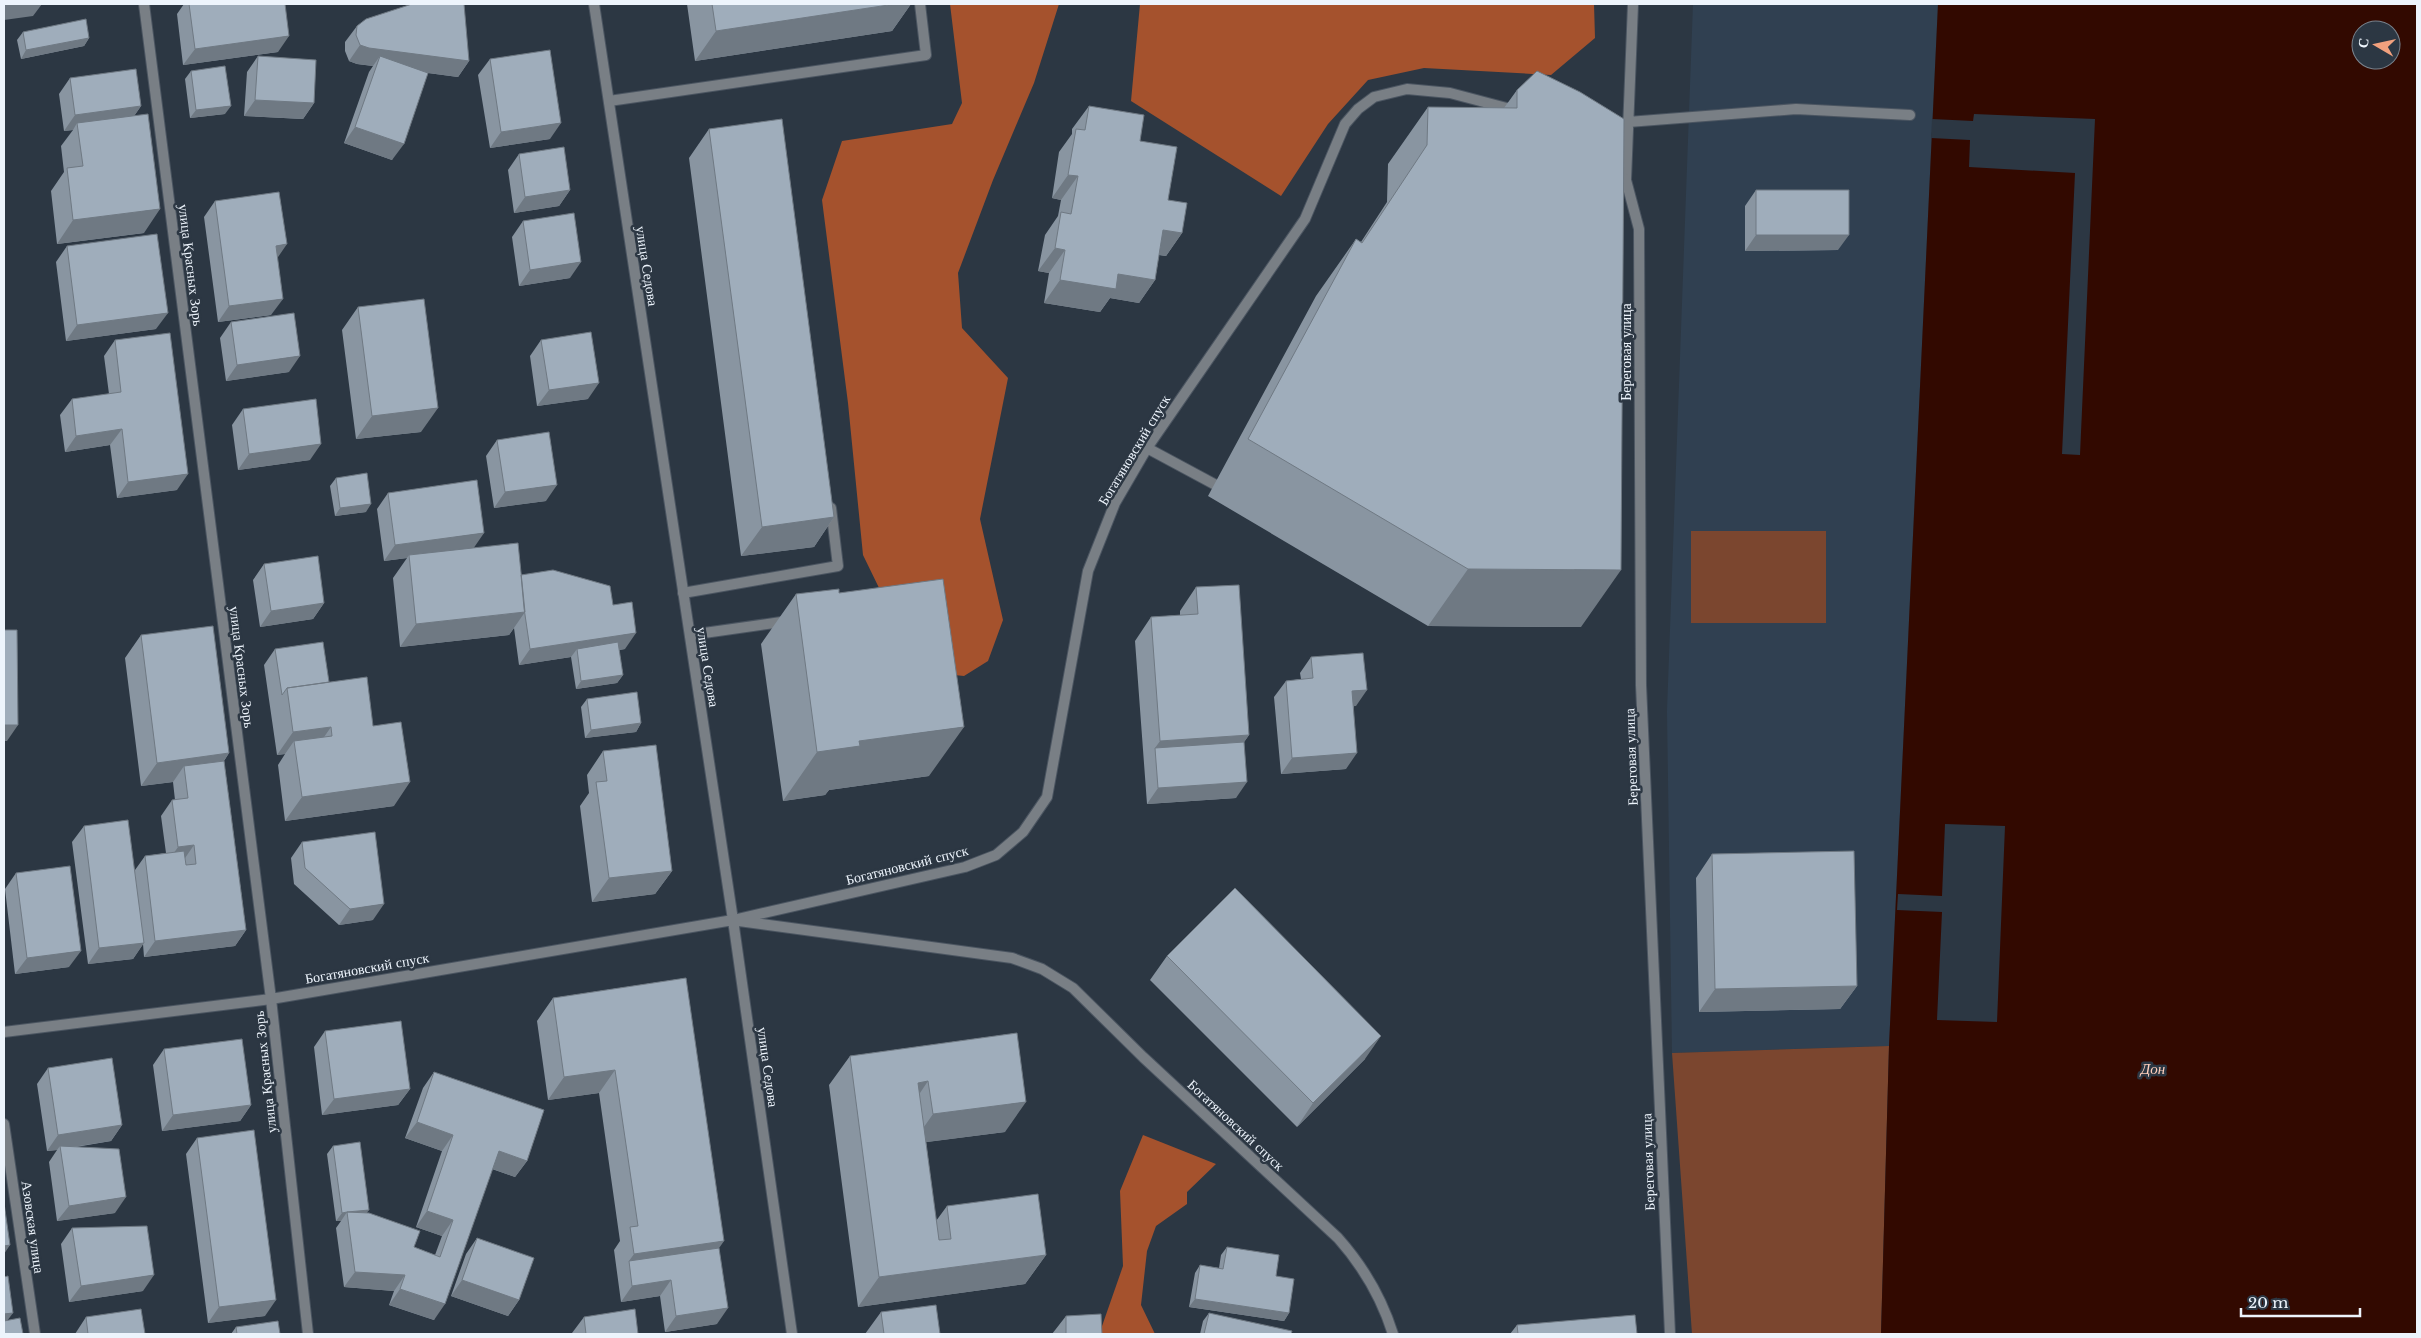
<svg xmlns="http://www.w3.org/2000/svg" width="2421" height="1338" font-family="'Libre Baskerville',serif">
<rect width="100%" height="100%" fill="#2c3743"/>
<path fill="#304051" d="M 1693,4 L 1938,4 L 1889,1046 L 1672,1053 L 1667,711 Z"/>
<path fill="#7b462f" d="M 1691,531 L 1826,531 L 1826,623 L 1691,623 Z
M 1889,1046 L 1881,1334 L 1692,1334 L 1672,1053 Z"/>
<path fill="#a5522d" d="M 950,4 L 1059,4 L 1034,83 L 993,180 L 958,273 L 962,328 L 1008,378 L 980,519 L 1003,620 L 988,661 L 964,676 L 944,674 L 881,592 L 863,555 L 848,403 L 822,200 L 842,141 L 952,124 L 962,103 Z
M 1140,4 L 1594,4 L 1595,38 L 1551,75 L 1424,68 L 1368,80 L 1328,124 L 1281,196 L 1131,101 Z
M 1143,1135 L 1216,1164 L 1187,1192 L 1187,1204 L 1156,1226 L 1147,1251 L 1141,1305 L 1155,1334 L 1101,1334 L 1101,1329 L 1123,1266 L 1120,1191 Z"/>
<path fill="#320900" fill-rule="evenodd" d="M 1938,4 L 2417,4 L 2417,1334 L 1881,1334 L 1889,1046 ZM 2361,30 L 2391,30 L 2391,60 L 2361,60 Z"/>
<path fill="#2c3743" d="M 1974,114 L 2095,119 L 2080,455 L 2062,454 L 2075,173 L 1969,167 L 1970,140 L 1931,138 L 1932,119 L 1973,121 Z
M 1945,824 L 2005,826 L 1997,1022 L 1937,1020 L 1942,912 L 1897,910 L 1898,894 L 1942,896 Z"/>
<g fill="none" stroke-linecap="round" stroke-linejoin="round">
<g stroke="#4b5561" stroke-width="12">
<path id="service" d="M 609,101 L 926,55 L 920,4
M 1628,122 L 1796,109 L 1910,115
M 1626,180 L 1633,4
M 1147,448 L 1227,491
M 683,593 L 838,566 L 831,508
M 690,635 L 788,621"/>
</g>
<g stroke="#4b5561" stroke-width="12">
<path id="minor" d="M 594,4 L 733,920
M 271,999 L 308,1334
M 4,1124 L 35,1334"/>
</g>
<g stroke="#4b5561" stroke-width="12">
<path id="tertiary" d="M 144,4 L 271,999
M 1614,171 L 1626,180 L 1639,229 L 1641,685 L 1670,1334
M 733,920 L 792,1334
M 739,921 L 1012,958 L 1042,969 L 1073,988 L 1143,1057 L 1338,1238 C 1362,1265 1382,1299 1393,1334
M 4,1032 L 271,999 L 733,920 L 965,867 L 996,855 L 1023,832 L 1047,797 L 1088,571 L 1115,503 L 1147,448 L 1305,219 L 1345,124 L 1358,109 L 1374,97 L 1407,89 L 1450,93 L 1518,111"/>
</g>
<use href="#service" stroke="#797f85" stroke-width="10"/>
<use href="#minor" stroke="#797f85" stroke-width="10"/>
<use href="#tertiary" stroke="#797f85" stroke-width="10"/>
</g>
<path fill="#8995a1" d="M 184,4 L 285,4 L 278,52 L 183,65 L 177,14 Z
M 687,4 L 911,4 L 892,31 L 695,61 Z
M 357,26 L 469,61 L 458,77 L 428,73 L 392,160 L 344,143 L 369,72 L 373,66 L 357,64 L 349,61 L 345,51 L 345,42 Z
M 23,32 L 89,38 L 84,46 L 21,59 L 17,40 Z
M 258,56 L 314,103 L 303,119 L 244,116 L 247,72 Z
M 490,59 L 550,139 L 490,148 L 478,75 Z
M 191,71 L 225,114 L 190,118 L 185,79 Z
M 70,78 L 141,106 L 134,116 L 144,233 L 57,244 L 51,191 L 64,172 L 61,146 L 73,130 L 64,131 L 59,94 Z
M 1517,90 L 1581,627 L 1428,626 L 1208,496 L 1316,296 L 1356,239 L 1361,242 L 1387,202 L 1388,164 L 1428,107 L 1504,108 Z
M 1089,106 L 1140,141 L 1182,233 L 1166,256 L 1159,255 L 1155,280 L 1139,303 L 1110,298 L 1100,312 L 1044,303 L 1049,273 L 1038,271 L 1045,235 L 1058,216 L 1061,200 L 1052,198 L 1059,152 L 1072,134 L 1072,129 Z
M 709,129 L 834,517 L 814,547 L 741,556 L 689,158 Z
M 519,154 L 570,190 L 559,206 L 514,213 L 508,170 Z
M 1756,190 L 1838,250 L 1745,251 L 1745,206 Z
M 215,201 L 277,258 L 271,315 L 218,322 L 204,217 Z
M 523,221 L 570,278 L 519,286 L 512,237 Z
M 67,246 L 156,329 L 66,341 L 56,262 Z
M 358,307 L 421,432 L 356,439 L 342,330 Z
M 231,322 L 289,372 L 226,381 L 220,338 Z
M 115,340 L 177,490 L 117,498 L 110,445 L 65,452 L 60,415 L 72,399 L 109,394 L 104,356 Z
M 541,340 L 588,399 L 537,406 L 530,356 Z
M 243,409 L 310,460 L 238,470 L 232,425 Z
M 497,440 L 546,501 L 494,508 L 486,456 Z
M 336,478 L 366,512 L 335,516 L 330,486 Z
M 388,493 L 474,548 L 521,575 L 613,605 L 625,649 L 619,650 L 623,675 L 617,683 L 576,689 L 571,657 L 519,665 L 514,628 L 509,635 L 400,647 L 393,578 L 407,558 L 384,561 L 377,509 Z
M 264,564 L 324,603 L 313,619 L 260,627 L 253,580 Z
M 1196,587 L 1249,735 L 1244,742 L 1236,798 L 1147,804 L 1135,641 L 1151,617 L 1180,615 L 1180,611 Z
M 839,593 L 929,776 L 829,790 L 825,795 L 783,801 L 761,644 L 796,594 Z
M 141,635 L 229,753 L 224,761 L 246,930 L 235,946 L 144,957 L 143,944 L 133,959 L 88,964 L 72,842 L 84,826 L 135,870 L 145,856 L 166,853 L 161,816 L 172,800 L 175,800 L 173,782 L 141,786 L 125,658 Z
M 275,649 L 329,682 L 373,726 L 394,806 L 285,821 L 278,765 L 285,754 L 277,755 L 264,665 Z
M 1311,657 L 1356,706 L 1354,706 L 1346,769 L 1281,774 L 1274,697 L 1286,681 L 1301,679 L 1300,673 Z
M 587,699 L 641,723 L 636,732 L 585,738 L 581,707 Z
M 603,751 L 672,871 L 655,894 L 592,902 L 580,806 L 589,793 L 587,775 Z
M 302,842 L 373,920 L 339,925 L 294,884 L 291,858 Z
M 1712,854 L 1857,986 L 1840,1009 L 1699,1012 L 1696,878 Z
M 16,873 L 69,967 L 15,974 L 5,889 Z
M 1167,956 L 1365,1059 L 1297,1127 L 1150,980 Z
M 686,978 L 719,1248 L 717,1324 L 665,1332 L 660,1296 L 621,1302 L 614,1250 L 620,1241 L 599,1093 L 548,1100 L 537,1021 L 553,998 Z
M 325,1031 L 410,1089 L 398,1105 L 322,1115 L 314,1047 Z
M 1017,1033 L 1005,1132 L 926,1142 L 936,1221 L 947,1206 L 1046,1255 L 1025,1284 L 858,1307 L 829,1085 L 850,1056 Z
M 164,1049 L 251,1105 L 240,1121 L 162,1131 L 153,1065 Z
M 48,1068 L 122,1125 L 111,1141 L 76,1147 L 115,1213 L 57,1221 L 49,1162 L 57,1150 L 47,1151 L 37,1084 Z
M 434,1072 L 527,1161 L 515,1177 L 492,1169 L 434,1320 L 389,1305 L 394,1291 L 344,1287 L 336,1228 L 341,1221 L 336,1221 L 327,1154 L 333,1146 L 367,1213 L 414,1247 L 435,1255 L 442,1236 L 416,1227 L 442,1151 L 405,1138 L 423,1088 Z
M 197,1138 L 265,1316 L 208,1323 L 186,1154 Z
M 72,1228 L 143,1291 L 69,1302 L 61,1244 Z
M 477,1238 L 519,1300 L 508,1316 L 451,1296 L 466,1254 Z
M 1227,1247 L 1276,1276 L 1289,1313 L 1284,1321 L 1189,1307 L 1195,1273 L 1200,1265 L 1219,1268 L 1221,1255 Z
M 881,1312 L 940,1334 L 865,1334 Z
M 1209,1313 L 1291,1334 L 1200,1334 L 1203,1321 Z
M 1066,1316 L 1102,1334 L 1052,1334 Z
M 86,1317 L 145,1334 L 75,1334 Z
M 584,1317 L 638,1334 L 573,1334 L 572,1333 Z
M 1517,1325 L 1637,1334 L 1510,1334 Z
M 236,1327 L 280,1334 L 231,1334 Z"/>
<path fill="#6f7983" d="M 16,4 L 42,4 L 33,16 L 4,20 L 4,5 Z
M 895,4 L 911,4 L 892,31 L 695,61 L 716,31 Z
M 289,36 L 278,52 L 183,65 L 195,49 Z
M 89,38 L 84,46 L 21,59 L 26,50 Z
M 360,45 L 469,61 L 458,77 L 376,66 L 380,56 L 373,66 L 357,64 L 349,61 Z
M 255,100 L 314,103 L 303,119 L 244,116 Z
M 141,106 L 130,122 L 77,123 L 73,130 L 64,131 L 75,115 Z
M 231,106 L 225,114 L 190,118 L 196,110 Z
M 561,123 L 550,139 L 490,148 L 501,132 Z
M 355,127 L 404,144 L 392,160 L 344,143 Z
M 1068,175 L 1078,176 L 1061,200 L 1052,198 Z
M 570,190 L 559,206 L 514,213 L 525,197 Z
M 160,209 L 144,233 L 57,244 L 73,220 Z
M 1163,230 L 1182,233 L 1166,256 L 1147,253 Z
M 1756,235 L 1849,235 L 1838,250 L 1745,251 Z
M 287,244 L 276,260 L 276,246 Z
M 1055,248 L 1065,250 L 1049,273 L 1038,271 Z
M 581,262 L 570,278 L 519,286 L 530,270 Z
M 1118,274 L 1155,280 L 1139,303 L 1110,298 L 1100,312 L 1044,303 L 1060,280 Z
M 283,299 L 271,315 L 218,322 L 229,306 Z
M 168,313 L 156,329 L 66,341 L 77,325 Z
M 300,356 L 289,372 L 226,381 L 237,365 Z
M 599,383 L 588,399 L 537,406 L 549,390 Z
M 438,408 L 421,432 L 356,439 L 372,416 Z
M 122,429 L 110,445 L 65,452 L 76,436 Z
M 321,444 L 310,460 L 238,470 L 249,454 Z
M 188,474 L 177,490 L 117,498 L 128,482 Z
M 557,485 L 546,501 L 494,508 L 505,492 Z
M 371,504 L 366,512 L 335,516 L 340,508 Z
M 834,517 L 814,547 L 741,556 L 762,527 Z
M 484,533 L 473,549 L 409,555 L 407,558 L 384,561 L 395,545 Z
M 1468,569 L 1621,570 L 1581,627 L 1428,626 Z
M 324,603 L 313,619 L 260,627 L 271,611 Z
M 525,612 L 509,635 L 400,647 L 416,624 Z
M 636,633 L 625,649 L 578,656 L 577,649 L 571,657 L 519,665 L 530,649 Z
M 623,675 L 617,683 L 576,689 L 581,681 Z
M 1367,690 L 1356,706 L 1341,707 L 1352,691 Z
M 641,723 L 636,732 L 585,738 L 591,730 Z
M 4,725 L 18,725 L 7,741 L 4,741 Z
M 331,727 L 315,750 L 294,741 L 285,754 L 277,755 L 293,732 Z
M 964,727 L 929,776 L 829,790 L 825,795 L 783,801 L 817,752 L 859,741 Z
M 1249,735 L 1233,758 L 1155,748 L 1160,741 Z
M 229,753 L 213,777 L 184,766 L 173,782 L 141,786 L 157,763 Z
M 1357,753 L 1346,769 L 1281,774 L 1292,758 Z
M 410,782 L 394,806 L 285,821 L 302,797 Z
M 1247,782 L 1236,798 L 1147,804 L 1158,788 Z
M 194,845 L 183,861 L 167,863 L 178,847 Z
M 672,871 L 655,894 L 592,902 L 609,878 Z
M 384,904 L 373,920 L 339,925 L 350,909 Z
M 246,930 L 235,946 L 144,957 L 155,941 Z
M 144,943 L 133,959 L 88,964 L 99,948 Z
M 81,951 L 69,967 L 15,974 L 27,958 Z
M 1857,986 L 1840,1009 L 1699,1012 L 1715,989 Z
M 1381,1036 L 1365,1059 L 1297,1127 L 1313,1103 Z
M 615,1070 L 599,1093 L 548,1100 L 564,1077 Z
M 928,1081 L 908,1111 L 918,1083 Z
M 410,1089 L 398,1105 L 322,1115 L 334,1099 Z
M 1026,1102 L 1005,1132 L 912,1144 L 933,1114 Z
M 251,1105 L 240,1121 L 162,1131 L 173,1115 Z
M 417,1122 L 453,1135 L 442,1151 L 405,1138 Z
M 122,1125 L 111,1141 L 60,1149 L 60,1146 L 57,1150 L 47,1151 L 58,1135 Z
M 499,1151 L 527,1161 L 515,1177 L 487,1167 Z
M 126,1197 L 115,1213 L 57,1221 L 69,1206 Z
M 369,1210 L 363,1218 L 347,1212 Z
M 427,1211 L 453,1220 L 442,1236 L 416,1227 Z
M 347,1212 L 341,1221 L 336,1221 L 342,1213 Z
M 724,1241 L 708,1264 L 629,1261 L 634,1254 Z
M 10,1245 L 4,1254 L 4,1246 Z
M 1046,1255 L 1025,1284 L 858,1307 L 879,1277 Z
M 355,1272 L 405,1275 L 394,1291 L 344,1287 Z
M 154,1275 L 143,1291 L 69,1302 L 81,1286 Z
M 462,1280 L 519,1300 L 508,1316 L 451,1296 Z
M 671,1280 L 660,1296 L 621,1302 L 632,1286 Z
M 400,1289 L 445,1304 L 434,1320 L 389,1305 Z
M 1195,1299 L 1289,1313 L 1284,1321 L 1189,1307 Z
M 276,1300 L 265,1316 L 208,1323 L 219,1307 Z
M 728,1308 L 717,1324 L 665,1332 L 676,1316 Z
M 13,1313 L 7,1321 L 4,1322 L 4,1314 Z"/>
<path fill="#9fadbb" stroke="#6f7983" d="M 4,4 L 16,4 L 4,5 Z
M 189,4 L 285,4 L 289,36 L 195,49 Z
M 412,4 L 464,4 L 469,61 L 369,48 L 360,45 L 356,35 L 357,26 L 366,19 Z
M 712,4 L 895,4 L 716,31 Z
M 86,19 L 89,38 L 26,50 L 23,32 Z
M 550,50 L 561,123 L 501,132 L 490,59 Z
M 258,56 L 316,60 L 314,103 L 255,100 Z
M 380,56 L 428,73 L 404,144 L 355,127 Z
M 225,66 L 231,106 L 196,110 L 191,71 Z
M 136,69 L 141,106 L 75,115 L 70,78 Z
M 1537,71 L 1580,92 L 1624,119 L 1621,570 L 1468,569 L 1248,439 L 1356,239 L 1362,243 L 1427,145 L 1428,107 L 1517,108 L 1517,90 Z
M 1089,106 L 1144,115 L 1140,141 L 1177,147 L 1168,200 L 1187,203 L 1182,233 L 1163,230 L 1155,280 L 1118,274 L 1116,289 L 1060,280 L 1065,250 L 1055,248 L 1061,212 L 1071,214 L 1078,176 L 1068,175 L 1076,129 L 1085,130 Z
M 148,114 L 160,209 L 73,220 L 67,168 L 83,166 L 77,123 Z
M 782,119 L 834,517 L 762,527 L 709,129 Z
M 564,147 L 570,190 L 525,197 L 519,154 Z
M 1756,190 L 1849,190 L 1849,235 L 1756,235 Z
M 279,192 L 287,244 L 276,246 L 283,299 L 229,306 L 215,201 Z
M 574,213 L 581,262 L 530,270 L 523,221 Z
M 157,234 L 168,313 L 77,325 L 67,246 Z
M 424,299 L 438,408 L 372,416 L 358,307 Z
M 294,313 L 300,356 L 237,365 L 231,322 Z
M 591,332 L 599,383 L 549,390 L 541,340 Z
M 170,333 L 188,474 L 128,482 L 122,429 L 76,436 L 72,399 L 121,392 L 115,340 Z
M 316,399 L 321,444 L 249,454 L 243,409 Z
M 549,432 L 557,485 L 505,492 L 497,440 Z
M 367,473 L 371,504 L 340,508 L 336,478 Z
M 477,480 L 484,533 L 395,545 L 388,493 Z
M 518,543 L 525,612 L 416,624 L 409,555 Z
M 318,556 L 324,603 L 271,611 L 264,564 Z
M 553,570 L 610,586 L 613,605 L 632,602 L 636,633 L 530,649 L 524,608 L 521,575 Z
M 943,579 L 964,727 L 859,741 L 860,746 L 817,752 L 796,594 L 839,589 L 839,593 Z
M 1239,585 L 1249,735 L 1160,741 L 1151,617 L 1198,614 L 1196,587 Z
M 213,626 L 229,753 L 157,763 L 141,635 Z
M 4,630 L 17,630 L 18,725 L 4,725 Z
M 323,642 L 329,682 L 287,688 L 282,695 L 275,649 Z
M 618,642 L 623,675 L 581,681 L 577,649 Z
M 1363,653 L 1367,690 L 1352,691 L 1357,753 L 1292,758 L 1286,681 L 1313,678 L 1311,657 Z
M 367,677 L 373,726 L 401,722 L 410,782 L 302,797 L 294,741 L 332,736 L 331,727 L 293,732 L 287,688 Z
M 637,692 L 641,723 L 591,730 L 587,699 Z
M 1244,742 L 1247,782 L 1158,788 L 1155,748 Z
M 656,745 L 672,871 L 609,878 L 596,782 L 607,781 L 603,751 Z
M 224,761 L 246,930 L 155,941 L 145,856 L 184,851 L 186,865 L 196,864 L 194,845 L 178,847 L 172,800 L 188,798 L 184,766 Z
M 128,820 L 144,943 L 99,948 L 84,826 Z
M 375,832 L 384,904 L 350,909 L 305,868 L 302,842 Z
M 1854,851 L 1857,986 L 1715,989 L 1712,854 Z
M 70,866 L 81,951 L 27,958 L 16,873 Z
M 1235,888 L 1381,1036 L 1313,1103 L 1167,956 Z
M 686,978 L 724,1241 L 634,1254 L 630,1227 L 638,1226 L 615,1070 L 564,1077 L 553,998 Z
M 401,1021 L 410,1089 L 334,1099 L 325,1031 Z
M 1017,1033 L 1026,1102 L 933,1114 L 928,1081 L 918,1083 L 939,1240 L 951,1239 L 947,1206 L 1038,1194 L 1046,1255 L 879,1277 L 850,1056 Z
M 242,1039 L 251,1105 L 173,1115 L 164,1049 Z
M 112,1058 L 122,1125 L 58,1135 L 48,1068 Z
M 434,1072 L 544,1110 L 527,1161 L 499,1151 L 445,1304 L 400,1289 L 405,1275 L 355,1272 L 347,1212 L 369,1213 L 420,1231 L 414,1247 L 440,1257 L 453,1220 L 427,1211 L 453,1135 L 417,1122 Z
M 254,1130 L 276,1300 L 219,1307 L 197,1138 Z
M 360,1142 L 369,1210 L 347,1212 L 342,1213 L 333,1146 Z
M 60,1146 L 119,1149 L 126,1197 L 69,1206 Z
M 4,1203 L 10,1245 L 4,1246 Z
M 147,1226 L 154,1275 L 81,1286 L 72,1228 Z
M 477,1238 L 534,1258 L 519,1300 L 462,1280 Z
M 1227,1247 L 1279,1255 L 1276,1276 L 1294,1279 L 1289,1313 L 1195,1299 L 1200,1265 L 1223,1269 Z
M 719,1248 L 728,1308 L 676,1316 L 671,1280 L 632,1286 L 629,1261 Z
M 8,1276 L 13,1313 L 4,1314 L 4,1277 Z
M 936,1305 L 940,1334 L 884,1334 L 881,1312 Z
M 141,1309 L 145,1334 L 88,1334 L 86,1317 Z
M 635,1309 L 638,1334 L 586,1334 L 584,1317 Z
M 1209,1313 L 1292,1331 L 1291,1334 L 1204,1334 Z
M 1101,1314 L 1102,1334 L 1066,1334 L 1066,1316 Z
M 1635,1315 L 1637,1334 L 1518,1334 L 1517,1325 Z
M 20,1318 L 23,1334 L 4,1334 L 4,1321 Z
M 278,1321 L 280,1334 L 237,1334 L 236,1327 Z"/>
<g text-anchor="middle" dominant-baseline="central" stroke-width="5" stroke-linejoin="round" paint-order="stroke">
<g font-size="14" fill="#edf4fc" stroke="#2c3743">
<text transform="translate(191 265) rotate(83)">улица Красных Зорь</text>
<text transform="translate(647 266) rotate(81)">улица Седова</text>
<text transform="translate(1626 352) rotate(-90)">Береговая улица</text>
<text transform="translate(1134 450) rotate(-59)">Богатяновский спуск</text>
<text transform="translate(242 667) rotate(83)">улица Красных Зорь</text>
<text transform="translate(708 667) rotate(81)">улица Седова</text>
<text transform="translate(1631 757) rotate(-92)">Береговая улица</text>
<text transform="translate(907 865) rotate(-14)">Богатяновский спуск</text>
<text transform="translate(367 968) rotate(-10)">Богатяновский спуск</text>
<text transform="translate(768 1067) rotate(82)">улица Седова</text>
<text transform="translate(265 1072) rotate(-96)">улица Красных Зорь</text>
<text transform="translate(1236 1125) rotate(43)">Богатяновский спуск</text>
<text transform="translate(1648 1162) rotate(-92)">Береговая улица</text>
<text transform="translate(33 1227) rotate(82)">Азовская улица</text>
</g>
<g font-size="15" font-style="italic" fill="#ffcfbc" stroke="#2c3743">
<text x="2153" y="1068">Дон</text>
</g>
</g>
<rect width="2421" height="1338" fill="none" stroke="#edf4fc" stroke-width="10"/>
<g transform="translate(2376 45) rotate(279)"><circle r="24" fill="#2c3743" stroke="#79838d"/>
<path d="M0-4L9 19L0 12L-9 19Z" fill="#f2a17e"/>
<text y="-8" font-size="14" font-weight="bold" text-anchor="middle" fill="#edf4fc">С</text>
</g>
<path d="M2241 1308v8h119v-8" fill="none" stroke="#edf4fc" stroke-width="2.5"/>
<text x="2248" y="1308" font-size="15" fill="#edf4fc" stroke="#2c3743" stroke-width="4" paint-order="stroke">20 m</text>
</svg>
